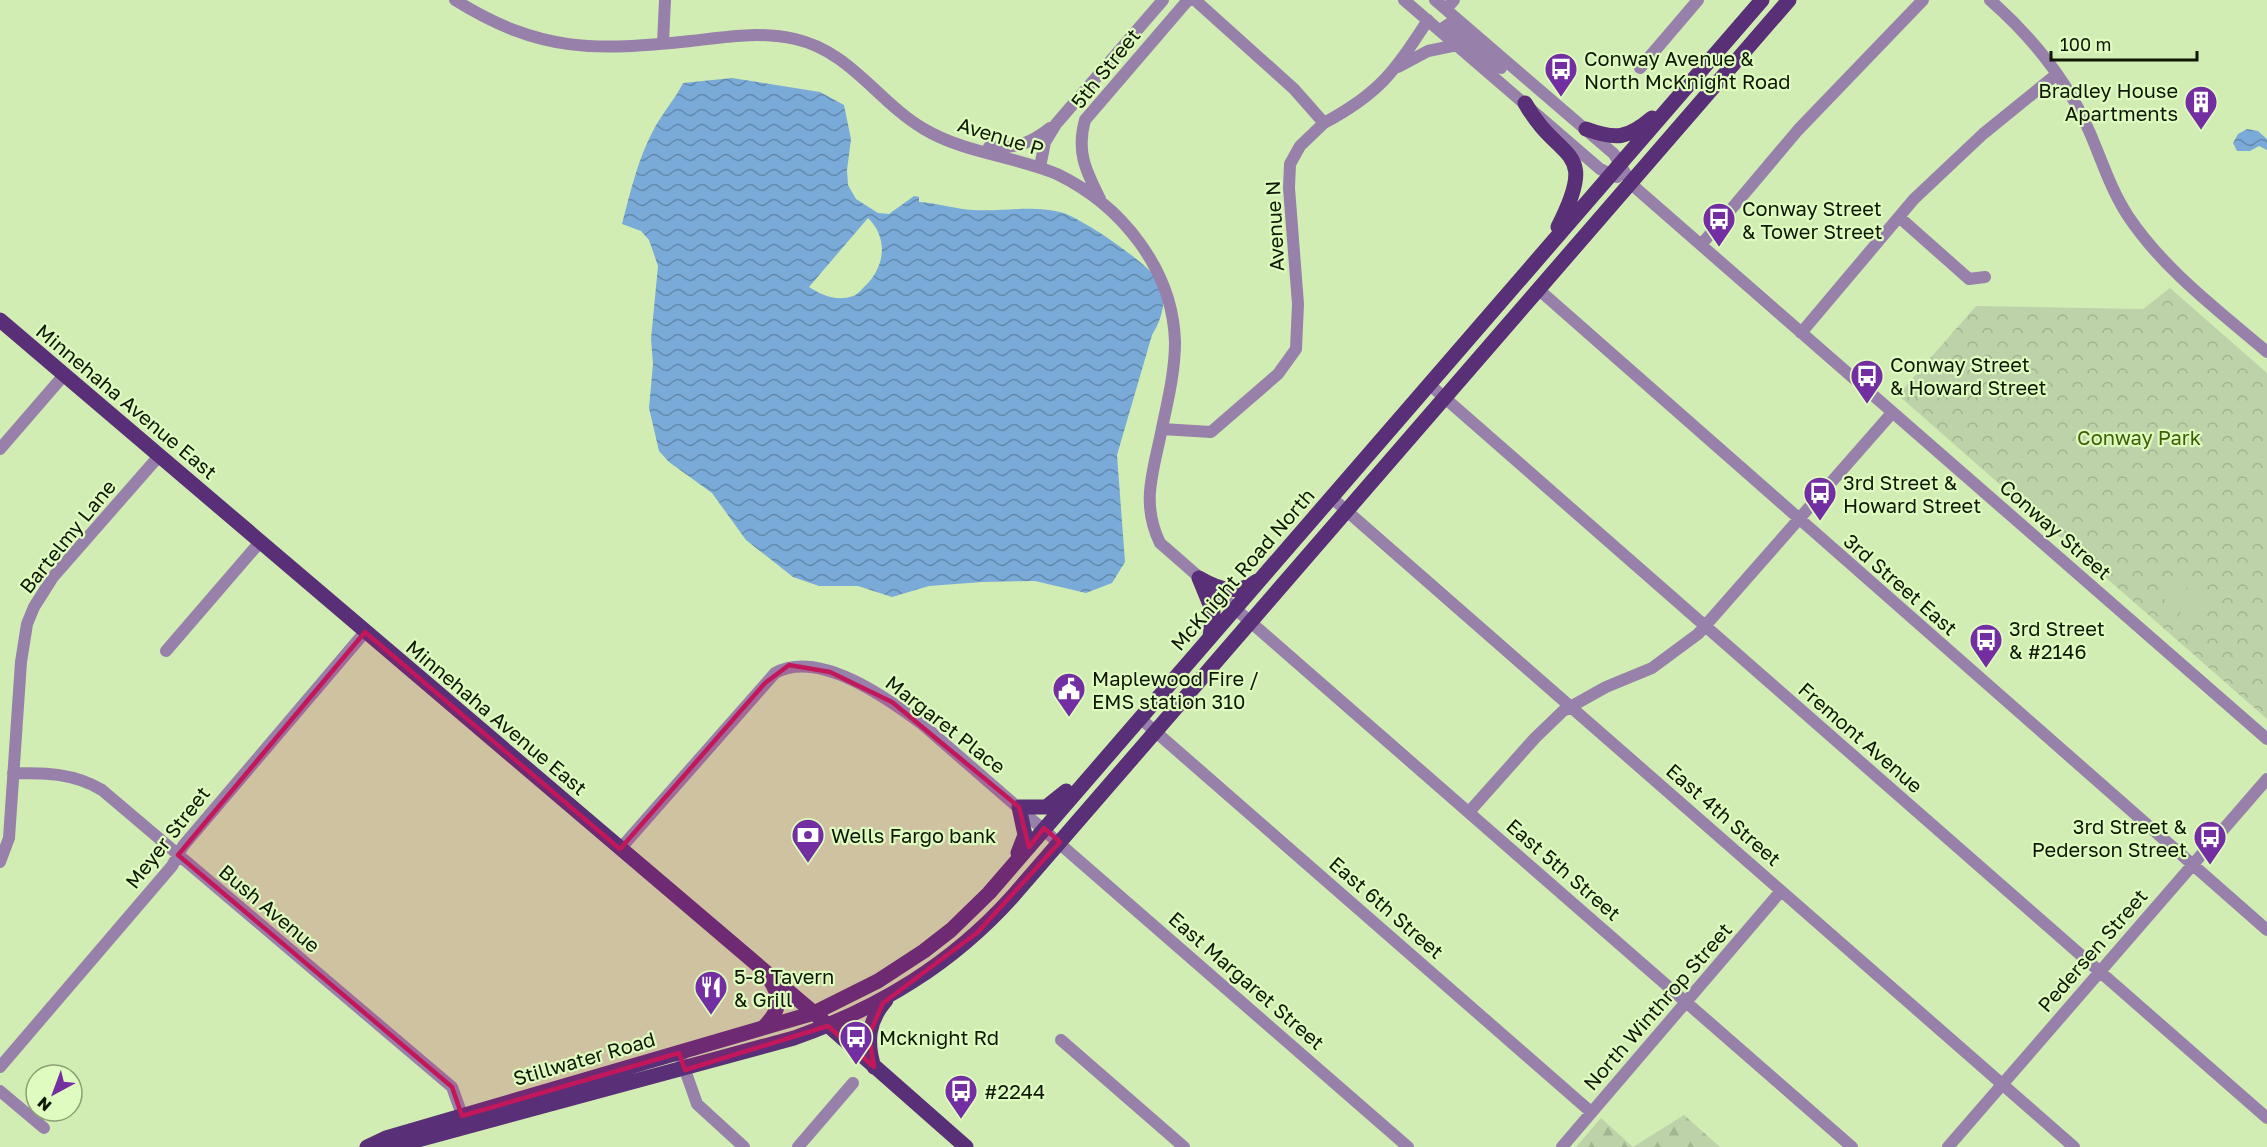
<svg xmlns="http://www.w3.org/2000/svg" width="2267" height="1147" font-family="'Golos Text',sans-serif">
<defs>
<pattern id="forest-firs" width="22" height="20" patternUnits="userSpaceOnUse" patternTransform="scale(1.5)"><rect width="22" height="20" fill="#bed2a9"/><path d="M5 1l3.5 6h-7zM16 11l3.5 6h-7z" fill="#a2b490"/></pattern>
<pattern id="park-crowns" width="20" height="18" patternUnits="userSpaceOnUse" patternTransform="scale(1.5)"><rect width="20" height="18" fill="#bed2a9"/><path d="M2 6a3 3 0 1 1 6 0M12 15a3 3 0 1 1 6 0" fill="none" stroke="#a2b490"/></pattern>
<pattern id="water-waves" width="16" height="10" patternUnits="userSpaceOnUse" patternTransform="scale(1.5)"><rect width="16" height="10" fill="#7aaad8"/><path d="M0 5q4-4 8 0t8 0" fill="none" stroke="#6289ad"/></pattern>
</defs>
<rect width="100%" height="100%" fill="#d2edb3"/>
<path fill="url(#forest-firs)" d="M 1684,1115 L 1720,1147 L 1576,1147 L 1601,1118 L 1633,1147 Z"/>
<path fill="url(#park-crowns)" d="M 2170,288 L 2267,373 L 2267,719 L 1898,395 L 1976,306 L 2143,309 Z"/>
<path fill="#bed2a9" d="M 2183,569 L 2195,579 L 2172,605 L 2160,595 Z
M 2198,583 L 2211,593 L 2188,619 L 2176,609 Z"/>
<path fill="url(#water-waves)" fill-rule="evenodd" d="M 732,78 L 820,92 L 844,105 L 851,139 L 847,170 L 848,185 L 856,199 L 878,213 L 889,214 L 914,196 L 919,197 L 919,202 C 937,203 955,209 973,210 C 1002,212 1031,205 1060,212 C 1079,216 1157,268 1162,287 C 1166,305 1161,320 1152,335 L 1117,455 L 1125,562 L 1112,583 L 1086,593 L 1035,581 L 982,582 L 929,586 L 892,597 L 858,586 L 819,586 L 793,577 L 746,540 L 712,493 L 669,462 L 659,451 L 649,408 L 653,364 L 651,339 L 658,266 L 649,240 L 641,231 L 622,224 C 631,190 638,158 655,127 C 664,111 675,99 683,83 ZM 868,218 C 889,238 885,268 864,287 C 861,290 857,295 853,296 C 836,302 822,295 809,287 Z
M 2247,129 L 2258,131 L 2267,139 L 2267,150 L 2259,146 L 2250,151 L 2237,151 L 2233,143 L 2238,134 Z"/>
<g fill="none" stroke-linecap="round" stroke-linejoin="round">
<path stroke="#9781aa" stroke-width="12" d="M 455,0 C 540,53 595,51 691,41 C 726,37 760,31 795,39 C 850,51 878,102 924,129 C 964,153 1014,156 1057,174 C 1121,205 1173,269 1175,342 C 1175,371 1168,400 1162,428 C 1154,470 1140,502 1160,543 L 1852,1147
M 1404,0 L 1600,169 L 1617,177
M 1435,0 L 1614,154 L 1631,183 L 1638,190 L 2267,739
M 1990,0 C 2032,37 2068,81 2090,133 C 2102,161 2111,190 2128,216 C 2164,270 2218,310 2267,352
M 1446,9 L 1454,0
M 1440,30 L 1449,24 L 1501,68
M 663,43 L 665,0
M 1398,67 L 1428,51 L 1457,45
M 1640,68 L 1698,0
M 1324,123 C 1380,93 1394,72 1428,20
M 989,147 C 1014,149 1030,144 1050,128
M 1040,167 L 1045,142 L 1056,124 L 1163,0
M 1100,199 C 1086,171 1076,152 1085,120 L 1188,0
M 1899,217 L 1969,279 L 1985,277
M 1701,245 L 1798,130 L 1923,0
M 1538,289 L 2267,930
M 1801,333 L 1914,199 L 1983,134 L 2057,74
M 1430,385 L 2267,1118
M 1162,429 L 1211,432 L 1278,374 L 1296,349 L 1298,304 L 1289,188 L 1290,164 L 1300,146 L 1324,123 L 1294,89 L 1195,0
M 0,449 L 64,375
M 1332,498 L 2074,1147
M 166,651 L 260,542
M 1141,719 L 1591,1112
M 13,773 C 46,773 74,773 102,790 L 452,1087 L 465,1123
M 1469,812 L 1535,738 L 1563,711 L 1606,687 L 1652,668 L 1698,634 L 1892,413
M 620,849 L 775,673 C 819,649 887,698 922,724 L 1408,1147
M 0,862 L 9,838 L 21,662 L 27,624 L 34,607 L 53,577 L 159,456
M 1061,1040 L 1184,1147
M 679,1053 L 697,1104 L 744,1147
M 0,1067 L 172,866 L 183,846 L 365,632
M 0,1091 L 44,1128
M 798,1147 L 853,1083
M 1562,1147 L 1781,891
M 1948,1147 L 2267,779"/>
<path stroke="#592f78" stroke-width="15" d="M 1525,103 C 1559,164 1600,144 1558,227
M 1586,129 C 1616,140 1627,139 1652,118
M 0,320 L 814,1013 L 966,1147
M 1199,578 C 1218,589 1237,596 1257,581
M 1199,578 L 1213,612 L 1210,637
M 1018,853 L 1025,835 L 1019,807 L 1046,807 L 1066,791
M 763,1028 C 779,1012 783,1000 770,980
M 874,1067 C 866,1042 868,1021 886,1000
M 367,1147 L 386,1138 L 814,1013 L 878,981 L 924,951 L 951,930 L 989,893 L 1762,0
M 392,1147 L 794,1038 C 879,1008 952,964 1013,896 L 1789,0"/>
</g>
<path fill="#c2185b" fill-opacity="0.2" stroke="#c2185b" stroke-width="4.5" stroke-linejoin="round" d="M 365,632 L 620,849 L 765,683 L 789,665 L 830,672 L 892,702 L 1019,807 L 1029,847 L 1044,828 L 1060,842 L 978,932 L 883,1003 L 869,1035 L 874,1067 L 828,1026 L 685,1070 L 679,1053 L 462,1116 L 452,1087 L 178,855 Z"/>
<defs>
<g id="bus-pin" transform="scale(1.725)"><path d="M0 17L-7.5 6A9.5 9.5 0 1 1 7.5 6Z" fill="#732ea1" stroke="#dffbc0"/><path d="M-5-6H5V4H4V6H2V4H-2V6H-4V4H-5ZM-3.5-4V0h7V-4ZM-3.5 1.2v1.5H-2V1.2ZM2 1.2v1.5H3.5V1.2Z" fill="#fff"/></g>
<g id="building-pin" transform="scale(1.725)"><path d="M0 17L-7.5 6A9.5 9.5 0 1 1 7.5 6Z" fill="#732ea1" stroke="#dffbc0"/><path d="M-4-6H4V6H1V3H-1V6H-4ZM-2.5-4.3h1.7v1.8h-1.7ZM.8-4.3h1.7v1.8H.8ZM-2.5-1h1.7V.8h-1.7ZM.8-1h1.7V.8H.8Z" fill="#fff"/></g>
<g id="civic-pin" transform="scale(1.725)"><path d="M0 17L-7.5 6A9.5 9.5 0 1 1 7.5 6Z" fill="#732ea1" stroke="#dffbc0"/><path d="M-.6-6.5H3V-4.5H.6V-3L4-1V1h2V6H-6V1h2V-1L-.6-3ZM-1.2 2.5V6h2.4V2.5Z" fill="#fff"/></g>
<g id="bank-pin" transform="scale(1.725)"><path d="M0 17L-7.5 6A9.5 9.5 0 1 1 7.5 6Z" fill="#732ea1" stroke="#dffbc0"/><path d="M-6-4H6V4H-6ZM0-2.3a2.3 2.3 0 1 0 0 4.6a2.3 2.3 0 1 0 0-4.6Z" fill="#fff"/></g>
<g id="restaurant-pin" transform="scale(1.725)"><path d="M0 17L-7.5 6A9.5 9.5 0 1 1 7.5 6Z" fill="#732ea1" stroke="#dffbc0"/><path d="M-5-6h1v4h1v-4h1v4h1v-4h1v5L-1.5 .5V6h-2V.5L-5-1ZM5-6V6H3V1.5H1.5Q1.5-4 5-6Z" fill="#fff"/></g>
</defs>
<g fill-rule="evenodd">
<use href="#bus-pin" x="1561" y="69"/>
<use href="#building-pin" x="2201" y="102"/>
<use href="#bus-pin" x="1719" y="219"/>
<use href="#bus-pin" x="1867" y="376"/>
<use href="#bus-pin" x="1820" y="493"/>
<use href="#bus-pin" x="1986" y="640"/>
<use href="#civic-pin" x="1069" y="689"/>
<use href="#bank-pin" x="808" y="835"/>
<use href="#bus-pin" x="2210" y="837"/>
<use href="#restaurant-pin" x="711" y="987"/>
<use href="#bus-pin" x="856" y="1037"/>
<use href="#bus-pin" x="961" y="1091"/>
</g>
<g text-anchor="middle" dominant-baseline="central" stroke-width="4.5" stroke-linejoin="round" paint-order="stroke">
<g font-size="20" fill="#0f1804" stroke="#dffbc0" text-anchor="start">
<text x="1584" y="58">Conway Avenue &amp;<tspan x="1584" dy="23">North McKnight Road</tspan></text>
<text x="2178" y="90" text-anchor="end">Bradley House<tspan x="2178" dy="23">Apartments</tspan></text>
<text x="1742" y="208">Conway Street<tspan x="1742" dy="23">&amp; Tower Street</tspan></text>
<text x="1890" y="364">Conway Street<tspan x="1890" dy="23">&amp; Howard Street</tspan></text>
<text x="1843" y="482">3rd Street &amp;<tspan x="1843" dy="23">Howard Street</tspan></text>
<text x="2009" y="628">3rd Street<tspan x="2009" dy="23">&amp; #2146</tspan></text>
<text x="1092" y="678">Maplewood Fire /<tspan x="1092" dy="23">EMS station 310</tspan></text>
<text x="2187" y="826" text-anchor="end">3rd Street &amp;<tspan x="2187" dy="23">Pederson Street</tspan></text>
<text x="831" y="835">Wells Fargo bank</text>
<text x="734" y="976">5-8 Tavern<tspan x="734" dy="23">&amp; Grill</tspan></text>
<text x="879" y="1037">Mcknight Rd</text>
<text x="984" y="1091">#2244</text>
</g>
<g font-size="20" fill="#0f1804" stroke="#dffbc0">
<text transform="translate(1105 68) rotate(-51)">5th Street</text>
<text transform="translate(1001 136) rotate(17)">Avenue P</text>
<text transform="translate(1274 226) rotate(-93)">Avenue N</text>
<text transform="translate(127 401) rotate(40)">Minnehaha Avenue East</text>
<text transform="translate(2056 529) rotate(41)">Conway Street</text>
<text transform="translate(67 536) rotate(-51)">Bartelmy Lane</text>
<text transform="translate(1242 569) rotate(-49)">McKnight Road North</text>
<text transform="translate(1901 584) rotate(41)">3rd Street East</text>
<text transform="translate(497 717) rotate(40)">Minnehaha Avenue East</text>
<text transform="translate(946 724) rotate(38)">Margaret Place</text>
<text transform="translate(1861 737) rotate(41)">Fremont Avenue</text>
<text transform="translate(1724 814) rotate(41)">East 4th Street</text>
<text transform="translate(167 837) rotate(-52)">Meyer Street</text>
<text transform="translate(1564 869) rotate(41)">East 5th Street</text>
<text transform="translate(1387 907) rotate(41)">East 6th Street</text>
<text transform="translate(270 908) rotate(40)">Bush Avenue</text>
<text transform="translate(2092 950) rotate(-49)">Pedersen Street</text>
<text transform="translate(1247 980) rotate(41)">East Margaret Street</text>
<text transform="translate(1657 1006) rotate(-49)">North Winthrop Street</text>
<text transform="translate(584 1058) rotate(-16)">Stillwater Road</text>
</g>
<g font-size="20" fill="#405f03" stroke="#dffbc0">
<text x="2139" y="437">Conway Park</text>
</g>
</g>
<g transform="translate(54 1093) rotate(221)"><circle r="28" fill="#dffbc0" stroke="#8ca075" stroke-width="1.5"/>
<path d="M0-4.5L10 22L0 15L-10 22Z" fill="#732ea1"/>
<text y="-9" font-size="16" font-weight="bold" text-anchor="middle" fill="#0f1804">N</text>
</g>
<path d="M2051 51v9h146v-9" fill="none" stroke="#0f1804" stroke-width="3"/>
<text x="2060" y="51" font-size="18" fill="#0f1804" stroke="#dffbc0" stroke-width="4.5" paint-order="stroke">100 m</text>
</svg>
